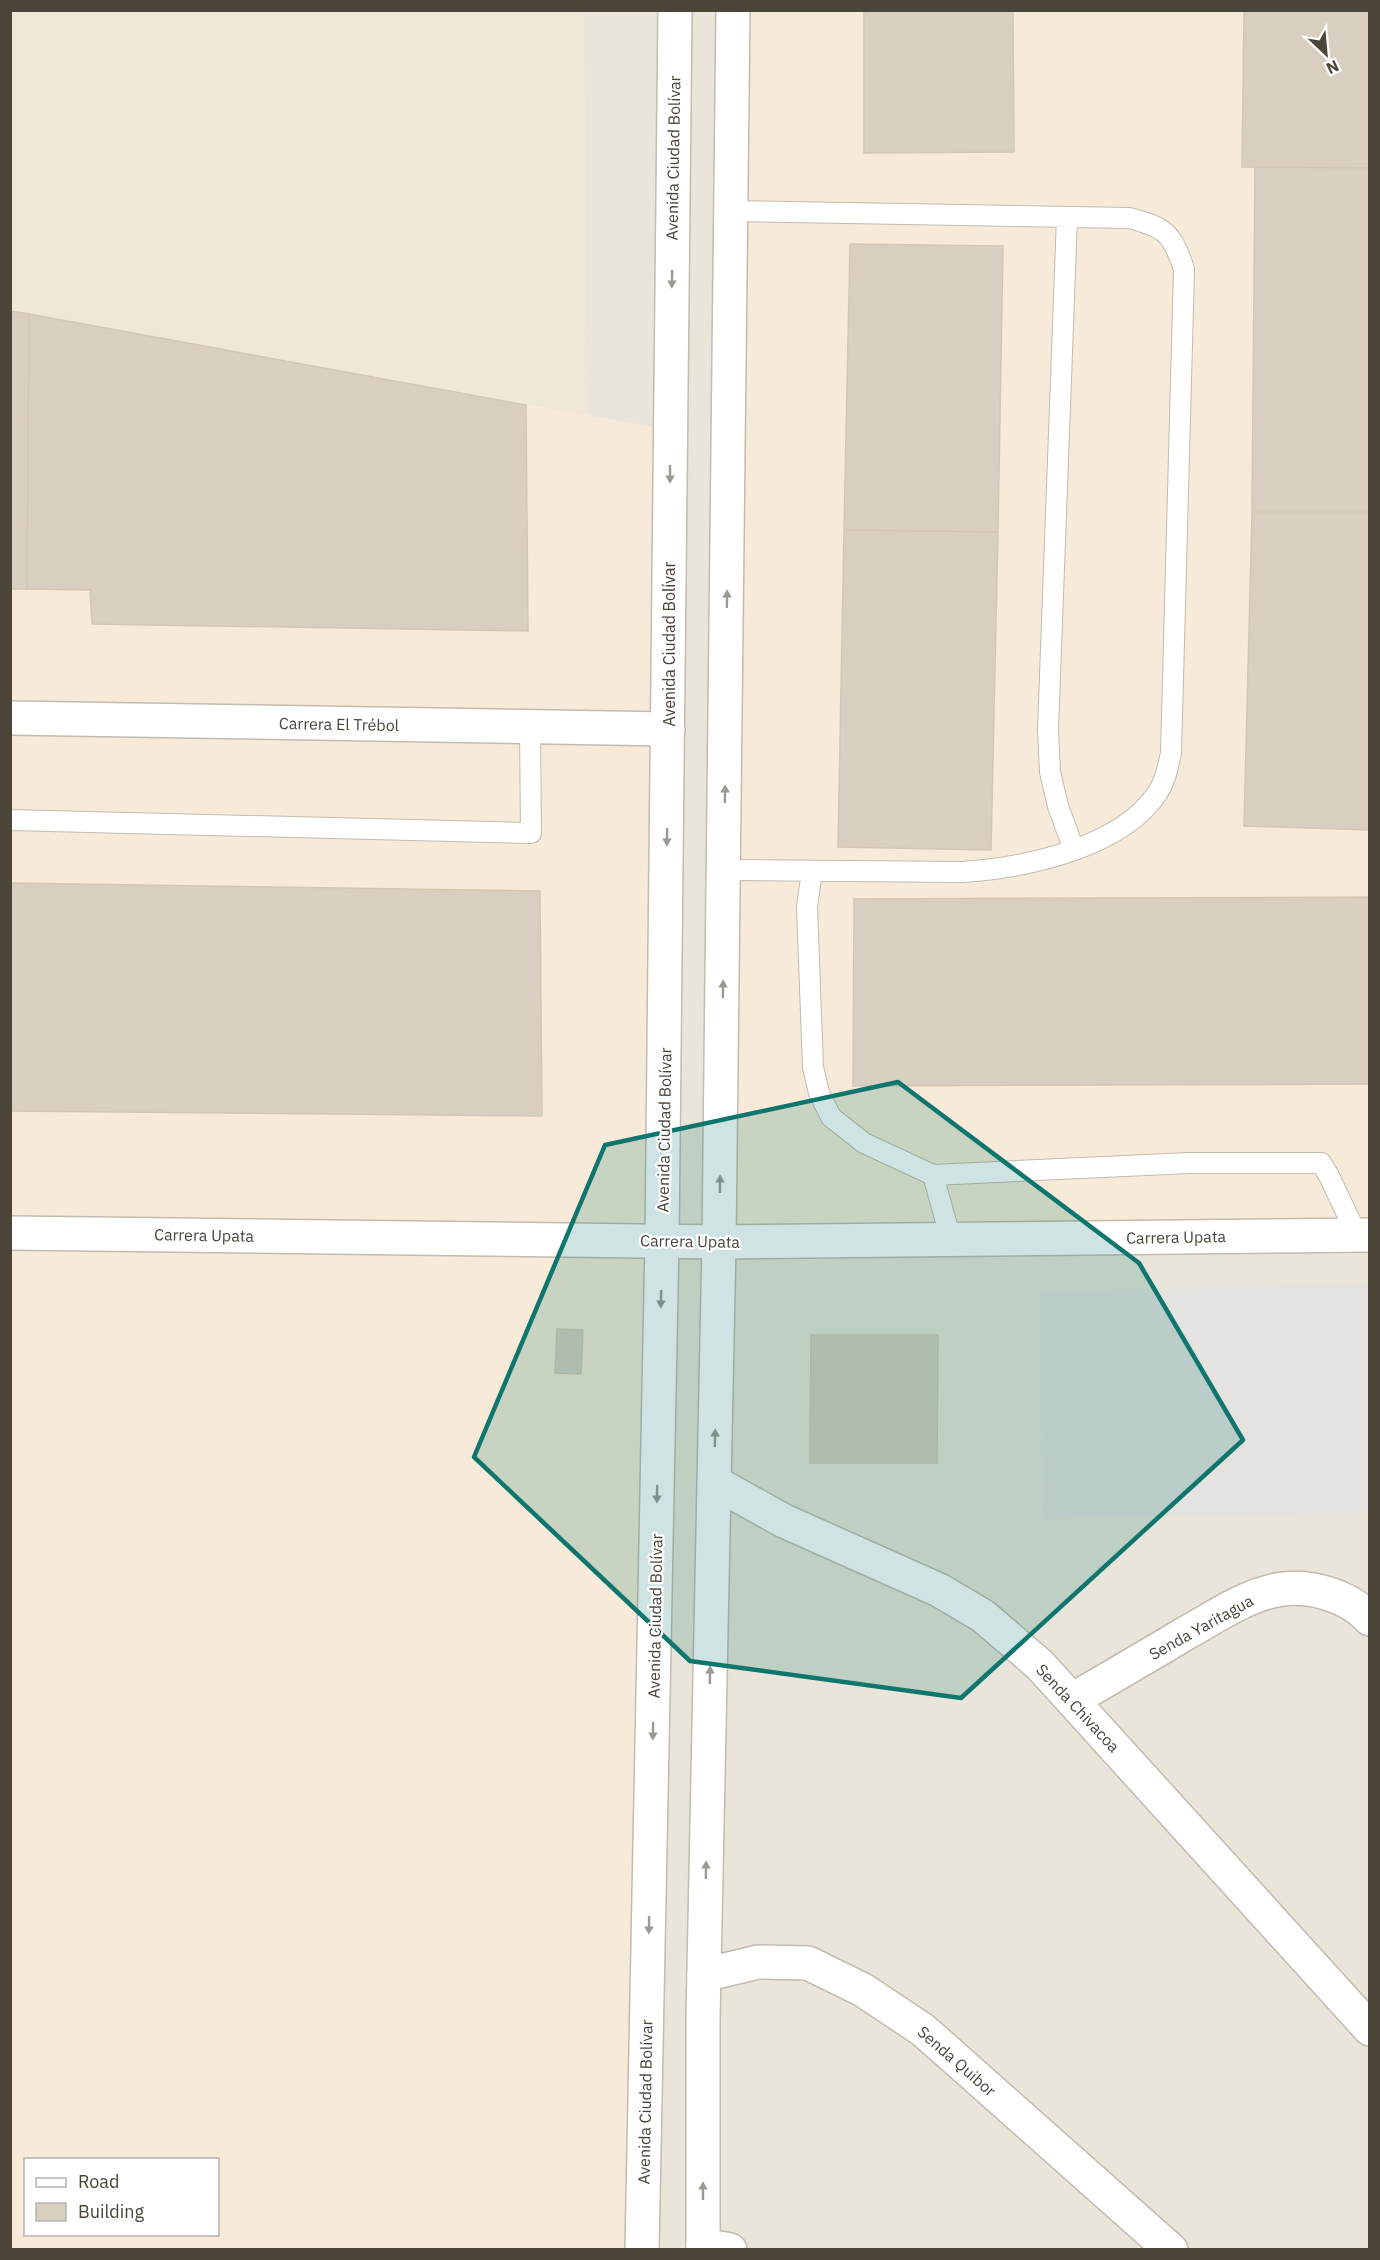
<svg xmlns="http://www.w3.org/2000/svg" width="1380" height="2260" font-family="'IBM Plex Sans',sans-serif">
<rect width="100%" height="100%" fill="#f6f3ec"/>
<path fill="#eae5da" d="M 10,11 L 733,11 L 1369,1235 L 1369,2249 L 642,2249 L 670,430 L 526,405 Z"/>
<path fill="#f7ead8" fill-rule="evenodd" d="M 733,11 L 1369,11 L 1369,1235 L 719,1242 Z
M 10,311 L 670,430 L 642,2249 L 11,2249 ZM 26,2160 L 218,2160 L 218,2234 L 26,2234 Z"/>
<path fill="#efe8d6" d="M 10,11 L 584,11 L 588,415 L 11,311 Z"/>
<path fill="#e5e3e0" d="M 1369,1285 L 1369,1512 L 1042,1519 L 1040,1291 Z"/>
<path fill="#d8cfc1" stroke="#d3c7b4" stroke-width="1.5" d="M 864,10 L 1013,10 L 1014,152 L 864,153 Z
M 1244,10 L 1370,10 L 1370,168 L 1242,167 Z
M 1255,167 L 1370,168 L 1370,512 L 1252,512 Z
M 850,244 L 1003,246 L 998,532 L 844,530 Z
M 10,311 L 29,314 L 27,589 L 10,589 Z
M 29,314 L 526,405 L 528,631 L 92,624 L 90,590 L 27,589 Z
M 1252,512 L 1370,512 L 1370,830 L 1244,826 Z
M 844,530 L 998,532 L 991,850 L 838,847 Z
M 10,883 L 540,891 L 542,1116 L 10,1111 Z
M 1370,897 L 1370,1084 L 853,1086 L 854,899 Z
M 557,1329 L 583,1330 L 581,1374 L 555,1373 Z
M 811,1335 L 938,1335 L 937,1463 L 810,1463 Z"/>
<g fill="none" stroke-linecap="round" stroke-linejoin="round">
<g stroke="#c2bbae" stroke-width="22">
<path id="service" d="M 1067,217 L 1048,730 L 1050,772 L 1058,806 L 1074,850
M 10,820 L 531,833 L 530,727
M 725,870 L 962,872 C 1024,868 1122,848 1158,792 C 1166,780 1168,766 1171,753 L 1184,269 C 1172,233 1165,227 1129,218 L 731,211
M 812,871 L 807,907 L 813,1067 L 819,1093 L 831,1117 L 864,1143 L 933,1175
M 951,1240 L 933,1175 L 1189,1163 L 1321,1163 L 1328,1174 L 1357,1235"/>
</g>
<g stroke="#c2bbae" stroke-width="36">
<path id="minor" d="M 10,718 L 668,729
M 10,1233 L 719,1242 L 1370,1235
M 714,1482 L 784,1521 L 939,1590 L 983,1616 L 1040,1665 L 1370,2029
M 1072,1700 C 1110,1678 1148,1656 1186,1633 C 1215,1617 1245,1596 1277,1590 C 1308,1584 1348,1595 1370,1619
M 704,1975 L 758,1962 L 808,1963 L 863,1990 L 923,2030 L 1171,2250
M 703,2245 L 730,2250"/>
</g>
<g stroke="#c2bbae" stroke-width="36">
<path id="tertiary" d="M 642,2250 L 662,1240 L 675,10
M 703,2250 L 703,2019 L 719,1242 L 733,10"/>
</g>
<use href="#service" stroke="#fff" stroke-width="20"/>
<use href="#minor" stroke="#fff" stroke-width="33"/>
<use href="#tertiary" stroke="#fff" stroke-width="33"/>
</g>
<defs><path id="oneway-solid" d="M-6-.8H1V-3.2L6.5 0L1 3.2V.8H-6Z" transform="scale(1.5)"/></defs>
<g fill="#9c9892">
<use href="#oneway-solid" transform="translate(672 279) rotate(91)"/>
<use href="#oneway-solid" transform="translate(670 474) rotate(90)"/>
<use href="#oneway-solid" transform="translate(727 599) rotate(-89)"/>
<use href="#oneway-solid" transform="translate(725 794) rotate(-89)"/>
<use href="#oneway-solid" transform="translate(667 837) rotate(91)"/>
<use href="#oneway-solid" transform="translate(723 989) rotate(-89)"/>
<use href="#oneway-solid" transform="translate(720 1184) rotate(-89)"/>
<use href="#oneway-solid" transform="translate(661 1299) rotate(91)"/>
<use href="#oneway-solid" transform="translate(715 1438) rotate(-89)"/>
<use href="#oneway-solid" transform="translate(657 1494) rotate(91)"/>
<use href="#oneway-solid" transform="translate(710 1675) rotate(-89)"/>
<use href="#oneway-solid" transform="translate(653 1731) rotate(91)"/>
<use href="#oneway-solid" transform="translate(706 1870) rotate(-89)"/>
<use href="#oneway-solid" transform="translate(649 1925) rotate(91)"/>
<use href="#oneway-solid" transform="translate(703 2191) rotate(-90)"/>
</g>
<path fill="#0f766e" fill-opacity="0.2" stroke="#0f766e" stroke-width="4.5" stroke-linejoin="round" d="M 898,1082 L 1139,1263 L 1243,1440 L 961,1698 L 690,1661 L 474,1457 L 605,1145 Z"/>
<g text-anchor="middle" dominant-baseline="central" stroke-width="4.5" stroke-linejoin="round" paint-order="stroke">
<g font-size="16" fill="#4b4439" stroke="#fff">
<text transform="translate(673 158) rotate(-89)">Avenida Ciudad Bolívar</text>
<text transform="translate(669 644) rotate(-90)">Avenida Ciudad Bolívar</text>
<text transform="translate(339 724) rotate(1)">Carrera El Trébol</text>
<text transform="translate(664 1130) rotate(-89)">Avenida Ciudad Bolívar</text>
<text transform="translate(204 1235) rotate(1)">Carrera Upata</text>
<text transform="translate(1176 1237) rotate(-1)">Carrera Upata</text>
<text transform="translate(690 1241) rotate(1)">Carrera Upata</text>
<text transform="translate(655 1616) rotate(-89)">Avenida Ciudad Bolívar</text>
<text transform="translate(1201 1627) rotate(-29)">Senda Yaritagua</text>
<text transform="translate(1078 1708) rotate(47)">Senda Chivacoa</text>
<text transform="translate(957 2061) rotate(41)">Senda Quibor</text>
<text transform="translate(645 2102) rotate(-89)">Avenida Ciudad Bolívar</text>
</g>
</g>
<rect width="1380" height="2260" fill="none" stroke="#4b4439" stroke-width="24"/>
<rect x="24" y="2158" width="195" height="78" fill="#ffffff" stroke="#b7b4b0" stroke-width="1.5"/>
<rect x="36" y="2178" width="30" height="9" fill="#ffffff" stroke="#b7b4b0" stroke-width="1.5"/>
<text x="78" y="2188" font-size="18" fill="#4b4439">Road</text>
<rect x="36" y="2203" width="30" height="18" fill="#d8cfc1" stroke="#b7b4b0" stroke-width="1.5"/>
<text x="78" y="2218" font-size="18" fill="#4b4439">Building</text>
<g transform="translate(1326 54) rotate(154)" stroke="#ffffff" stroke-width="4.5" paint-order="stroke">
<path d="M0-4.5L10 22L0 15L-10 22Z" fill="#4b4439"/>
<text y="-9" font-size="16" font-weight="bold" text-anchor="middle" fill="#4b4439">N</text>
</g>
</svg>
